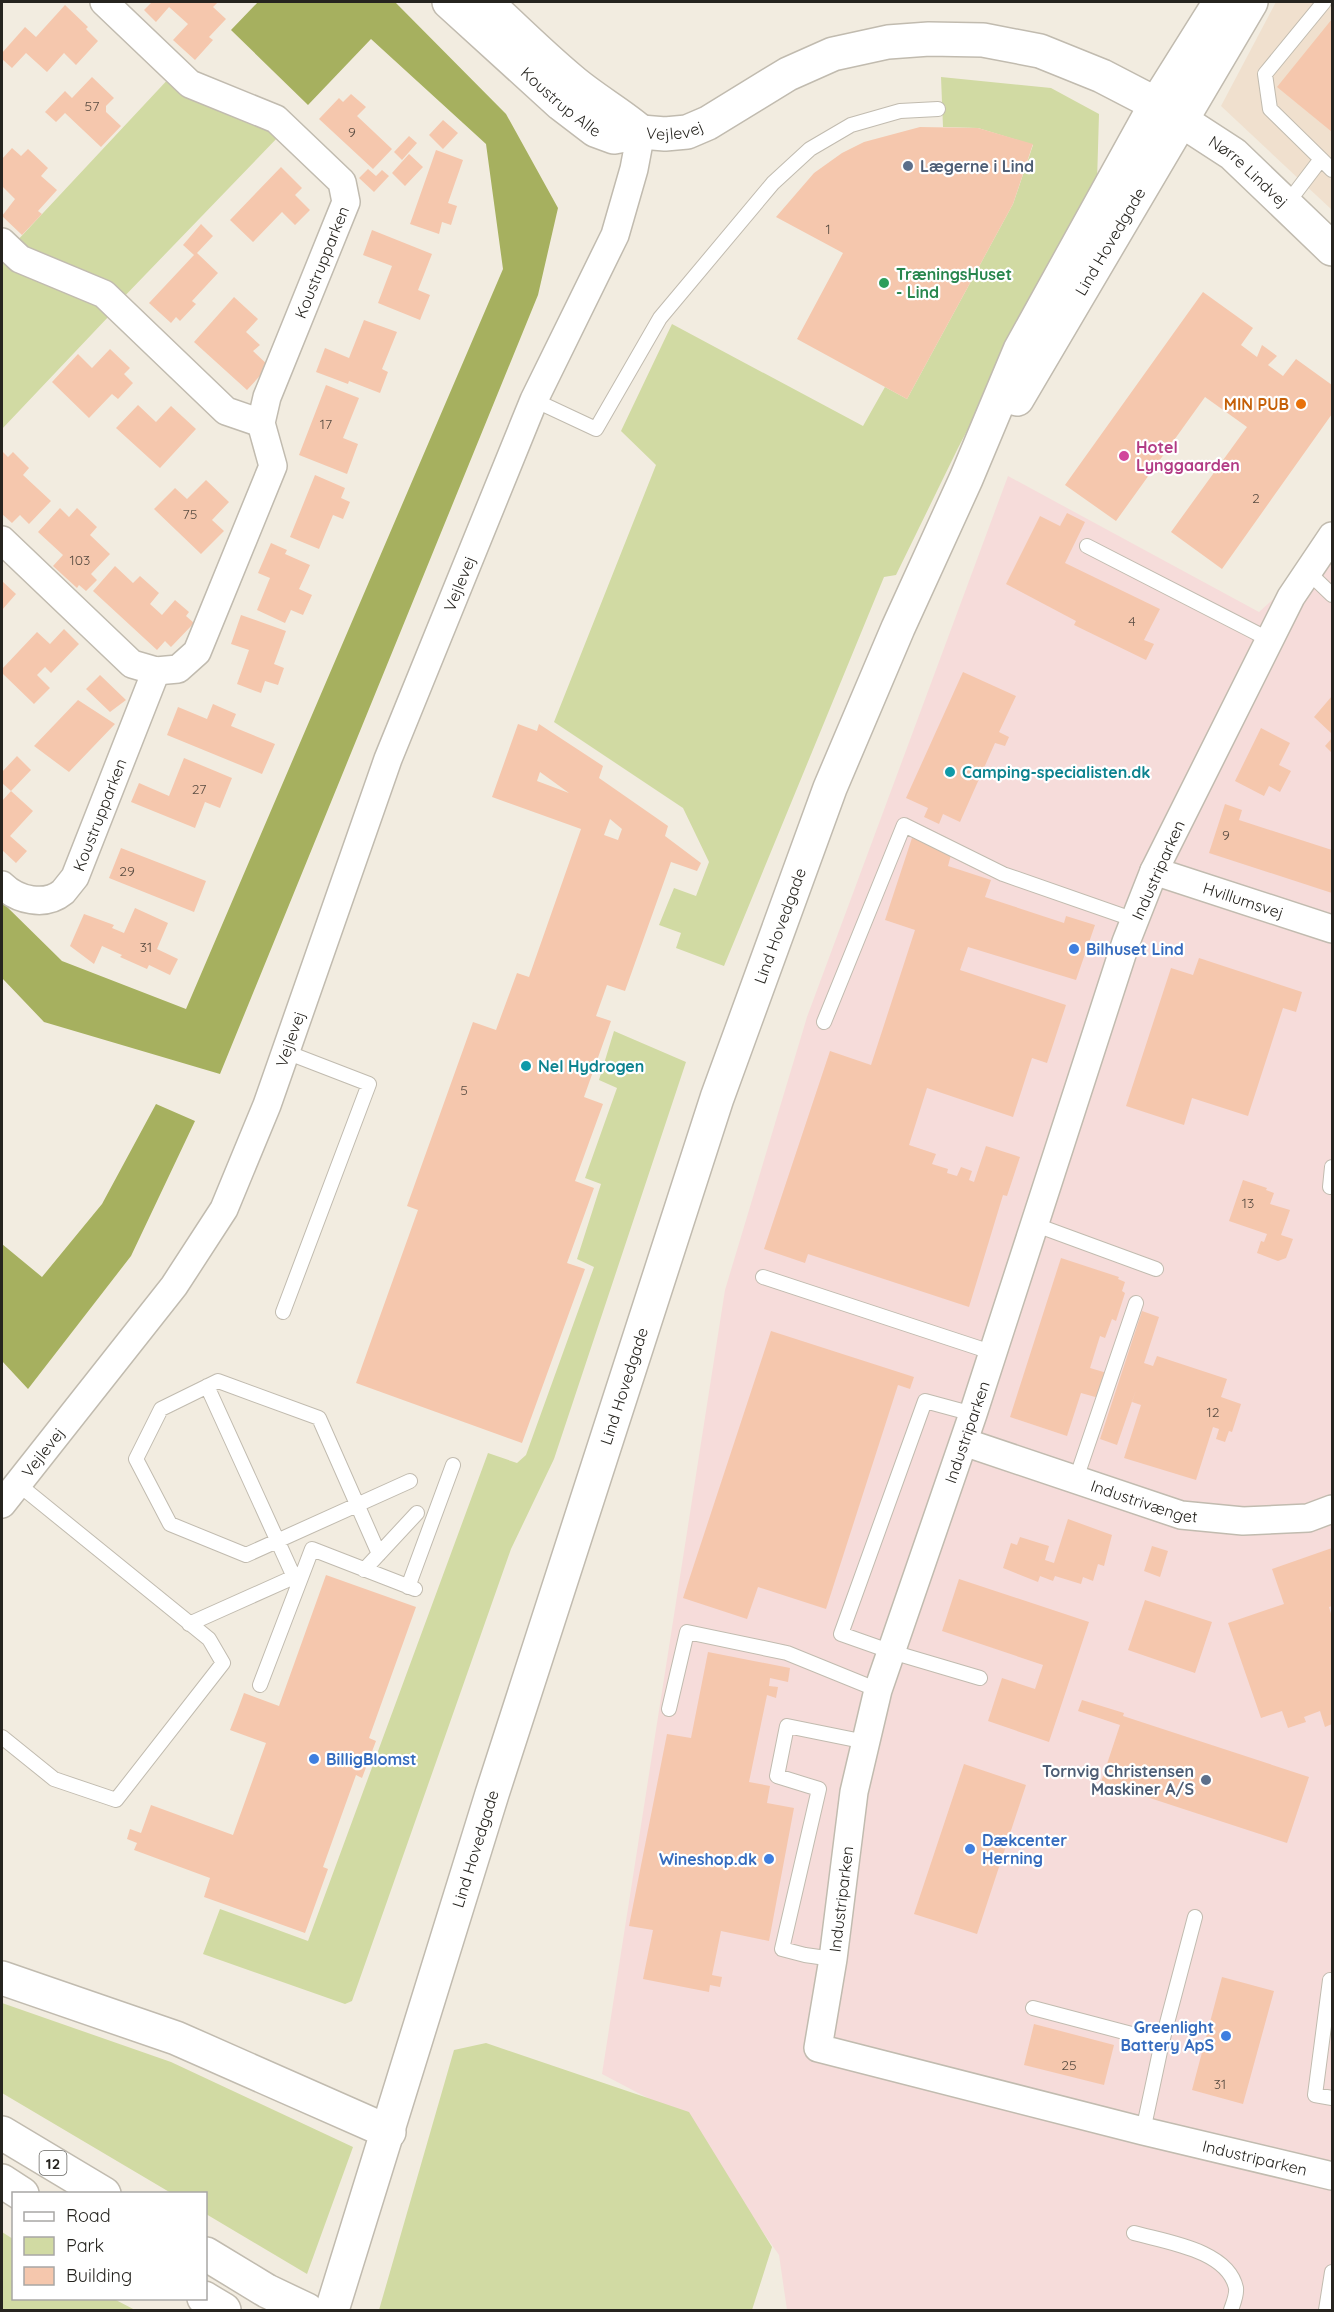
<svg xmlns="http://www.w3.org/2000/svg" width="1334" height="2312" font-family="Quicksand,sans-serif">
<rect width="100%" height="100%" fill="#f2ece0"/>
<path fill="#f0e0ce" d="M 1276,2 L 1332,2 L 1332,210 L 1221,106 Z"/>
<path fill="#f6dcda" d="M 1008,476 L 1259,612 L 1332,546 L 1332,2310 L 787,2310 L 779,2255 L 682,2116 L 602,2074 L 725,1290 L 807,1017 Z"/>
<path fill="#d1daa3" d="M 172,75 L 280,135 L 119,302 L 15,243 Z
M 941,77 L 1051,88 L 1099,114 L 1097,182 L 958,448 L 896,575 L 884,577 L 724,966 L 676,948 L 681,933 L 659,925 L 674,888 L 696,896 L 709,862 L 683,808 L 554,722 L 656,465 L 621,431 L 672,324 L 863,426 L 885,387 L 907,399 L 1013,204 L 1033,145 L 978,128 L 943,127 Z
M 2,257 L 98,305 L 110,315 L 2,429 Z
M 614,1031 L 686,1062 L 554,1459 L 511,1549 L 352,2001 L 345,2004 L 203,1954 L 220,1909 L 308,1941 L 488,1453 L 517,1463 L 526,1455 L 594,1267 L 577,1259 L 601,1184 L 585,1178 L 617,1088 L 599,1080 Z
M 2,2003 L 171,2062 L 353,2147 L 307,2274 L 206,2214 L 206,2194 L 171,2193 L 2,2093 Z
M 486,2043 L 689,2112 L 772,2247 L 752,2310 L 379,2310 L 454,2050 Z
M 2,2232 L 13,2239 L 14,2298 L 114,2299 L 135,2310 L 2,2310 Z"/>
<path fill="#a6b05f" d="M 258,2 L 395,2 L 506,114 L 558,208 L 538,295 L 220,1074 L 44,1022 L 2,978 L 2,902 L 62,961 L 186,1009 L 503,269 L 486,144 L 371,39 L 308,105 L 231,30 Z
M 156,1104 L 195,1121 L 131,1256 L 28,1389 L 2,1361 L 2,1244 L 42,1277 L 102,1204 Z"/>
<path fill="#f5c7ad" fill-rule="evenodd" d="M 152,2 L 218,2 L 213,7 L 226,19 L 209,37 L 213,40 L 195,60 L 173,40 L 188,24 L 169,7 L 156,22 L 144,10 Z
M 65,5 L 88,27 L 86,29 L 98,41 L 76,65 L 64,53 L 47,72 L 26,53 L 12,68 L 2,59 L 2,53 L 25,27 L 36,37 Z
M 1332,19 L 1332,132 L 1277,87 Z
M 92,77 L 114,98 L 106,106 L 106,112 L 121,126 L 101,147 L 65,113 L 56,122 L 45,112 L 65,91 L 72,98 Z
M 351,94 L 366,107 L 357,116 L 392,149 L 373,169 L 319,119 L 339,98 L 343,102 Z
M 443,120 L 458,133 L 443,149 L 429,135 Z
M 920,127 L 978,128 L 1033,144 L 1013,204 L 907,399 L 797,339 L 843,253 L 776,217 L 814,173 L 842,153 L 864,142 Z
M 409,136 L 417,143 L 402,160 L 394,152 Z
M 12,148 L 21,156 L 28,149 L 48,168 L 41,176 L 57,190 L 38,211 L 42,214 L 22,235 L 2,216 L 15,199 L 2,186 L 2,159 Z
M 436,150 L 463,160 L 448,203 L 457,206 L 451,225 L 442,222 L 439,234 L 410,224 Z
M 409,154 L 423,167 L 405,186 L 392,173 Z
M 281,167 L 302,188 L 295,195 L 310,210 L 295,225 L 282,212 L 253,242 L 230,220 Z
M 368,169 L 376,176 L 382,170 L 389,176 L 374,192 L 359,178 Z
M 201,224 L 213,236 L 197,253 L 218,273 L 192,301 L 196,304 L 180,321 L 176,317 L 171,323 L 149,303 L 194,255 L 183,245 Z
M 372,230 L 432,254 L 418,290 L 430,295 L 420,320 L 378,303 L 392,266 L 363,255 Z
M 1203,292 L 1253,328 L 1241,345 L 1257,357 L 1262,345 L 1277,356 L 1268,365 L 1283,376 L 1296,359 L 1332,385 L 1332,414 L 1222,569 L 1171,532 L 1247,427 L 1205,397 L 1116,521 L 1065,485 Z
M 234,297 L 258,319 L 246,332 L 260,345 L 253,351 L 269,366 L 247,390 L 194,342 Z
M 364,320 L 397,332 L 382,369 L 388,372 L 380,393 L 349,381 L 348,384 L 316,372 L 325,348 L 349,358 Z
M 110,349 L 130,368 L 124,374 L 133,383 L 118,399 L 112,394 L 89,418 L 52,382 L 78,354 L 92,368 Z
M 326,385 L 359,398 L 343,438 L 358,444 L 347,474 L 299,455 Z
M 138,405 L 156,422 L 171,406 L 196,429 L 160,468 L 116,428 Z
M 2,451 L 8,457 L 13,452 L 29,468 L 23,475 L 51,501 L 29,524 L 20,515 L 12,523 L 2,514 Z
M 315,475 L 345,488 L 341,498 L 350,502 L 343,519 L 333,515 L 319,549 L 290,537 Z
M 206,480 L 229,502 L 212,520 L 224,531 L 201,554 L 154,509 L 175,488 L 187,499 Z
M 60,508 L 69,517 L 77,508 L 97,527 L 90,535 L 110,554 L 91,574 L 97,580 L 86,591 L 79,585 L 77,588 L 53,566 L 63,555 L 38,532 Z
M 1067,513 L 1085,522 L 1065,563 L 1160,609 L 1144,640 L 1154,644 L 1146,660 L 1074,625 L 1076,621 L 1006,584 L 1040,516 L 1060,526 Z
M 271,543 L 287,550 L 285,554 L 310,565 L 299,589 L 312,595 L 303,615 L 291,610 L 285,623 L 257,610 L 270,578 L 258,573 Z
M 115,566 L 133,583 L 140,576 L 159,593 L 150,604 L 162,615 L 175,600 L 189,612 L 186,616 L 194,623 L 171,647 L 165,641 L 157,650 L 93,591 Z
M 2,581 L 16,594 L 2,610 Z
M 241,615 L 286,631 L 274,664 L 284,668 L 278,685 L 265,681 L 261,693 L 237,684 L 249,650 L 231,644 Z
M 64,629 L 79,644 L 51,673 L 45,667 L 37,675 L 50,688 L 34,704 L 2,673 L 2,669 L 37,632 L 50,644 Z
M 963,672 L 1016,696 L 999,732 L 1009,737 L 1005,746 L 995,743 L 960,822 L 943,814 L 939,824 L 924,817 L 928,808 L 906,798 Z
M 100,675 L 126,700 L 110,712 L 86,689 Z
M 1332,696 L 1332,734 L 1314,717 Z
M 78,700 L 115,724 L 69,772 L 34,746 Z
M 213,704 L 236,714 L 231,726 L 275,744 L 262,774 L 167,735 L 178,707 L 207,719 Z
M 518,724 L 537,731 L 539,724 L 603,766 L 599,778 L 668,826 L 665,836 L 701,863 L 697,871 L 671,862 L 625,991 L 607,985 L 596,1016 L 611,1021 L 584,1097 L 603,1104 L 575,1181 L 594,1188 L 567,1263 L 585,1269 L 522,1443 L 356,1383 L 418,1210 L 407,1206 L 473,1022 L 496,1030 L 517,973 L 529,977 L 581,829 L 492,797 ZM 540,772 L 569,793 L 537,781 ZM 610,819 L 622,829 L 618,840 L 604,835 Z
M 1261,728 L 1290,743 L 1279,765 L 1291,771 L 1280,792 L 1269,786 L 1264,796 L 1235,781 Z
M 1332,738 L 1332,753 L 1325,746 Z
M 17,756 L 31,770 L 11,791 L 2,783 L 2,772 Z
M 184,758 L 232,778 L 220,808 L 205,802 L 195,828 L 131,802 L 139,783 L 169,796 Z
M 11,791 L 33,811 L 10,836 L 27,851 L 16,863 L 2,850 L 2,801 Z
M 1225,804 L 1242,810 L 1239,820 L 1332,850 L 1332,893 L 1209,853 Z
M 912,838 L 952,851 L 948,866 L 991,880 L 985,897 L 1064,923 L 1066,916 L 1095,925 L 1076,980 L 968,947 L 960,970 L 1066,1005 L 1047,1063 L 1032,1058 L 1013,1117 L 927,1088 L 909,1145 L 936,1154 L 932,1164 L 948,1169 L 947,1173 L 957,1176 L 961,1167 L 972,1171 L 969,1180 L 974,1182 L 986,1146 L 1020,1157 L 1007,1196 L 1003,1195 L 969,1307 L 808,1254 L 805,1263 L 764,1249 L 830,1051 L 871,1065 L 915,930 L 885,920 Z
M 121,848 L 206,881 L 194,912 L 109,878 Z
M 135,908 L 168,923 L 157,949 L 178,959 L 170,975 L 149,965 L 147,969 L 120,957 L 122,955 L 102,946 L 94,964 L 70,946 L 84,914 L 114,925 L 112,928 L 124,933 Z
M 1199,958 L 1302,992 L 1296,1012 L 1283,1008 L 1248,1116 L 1192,1098 L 1184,1125 L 1126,1106 L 1171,968 L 1193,975 Z
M 1243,1180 L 1267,1188 L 1266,1190 L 1274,1193 L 1270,1204 L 1290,1210 L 1281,1235 L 1293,1239 L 1286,1258 L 1278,1261 L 1257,1253 L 1261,1241 L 1264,1242 L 1267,1234 L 1229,1221 Z
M 1061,1258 L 1119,1277 L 1118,1279 L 1125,1282 L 1122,1291 L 1125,1293 L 1116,1321 L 1112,1319 L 1105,1338 L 1100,1336 L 1090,1368 L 1107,1373 L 1099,1398 L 1081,1393 L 1067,1436 L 1010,1417 Z
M 1142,1311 L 1159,1317 L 1144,1363 L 1153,1366 L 1157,1356 L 1227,1379 L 1221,1397 L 1241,1404 L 1232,1432 L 1229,1431 L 1225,1442 L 1216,1439 L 1219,1429 L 1213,1427 L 1196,1480 L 1124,1458 L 1141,1405 L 1132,1402 L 1136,1390 L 1117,1445 L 1100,1439 Z
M 771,1331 L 914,1377 L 910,1389 L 898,1385 L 826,1609 L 758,1587 L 747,1619 L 683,1598 Z
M 1068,1519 L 1112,1535 L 1104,1566 L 1098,1564 L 1093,1581 L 1083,1577 L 1081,1584 L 1055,1576 L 1053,1581 L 1040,1576 L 1038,1582 L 1003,1568 L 1011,1543 L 1017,1545 L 1020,1537 L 1049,1546 L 1045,1560 L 1054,1563 Z
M 1152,1546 L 1168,1551 L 1160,1577 L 1144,1571 Z
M 1332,1548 L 1332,1606 L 1329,1607 L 1332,1617 L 1332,1724 L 1325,1727 L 1320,1711 L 1304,1717 L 1306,1722 L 1288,1728 L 1282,1711 L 1261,1718 L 1228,1623 L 1284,1604 L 1272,1569 Z
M 326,1575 L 416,1607 L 369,1738 L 376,1741 L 362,1778 L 356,1775 L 323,1867 L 328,1869 L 305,1933 L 204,1897 L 210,1878 L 134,1850 L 137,1843 L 127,1839 L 130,1829 L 141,1833 L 151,1805 L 233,1835 L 266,1743 L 230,1730 L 237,1712 L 244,1693 L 279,1706 Z
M 959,1579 L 1089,1622 L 1049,1742 L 988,1721 L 1002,1678 L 1035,1689 L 1043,1665 L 942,1631 Z
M 1145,1600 L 1212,1622 L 1195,1673 L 1128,1650 Z
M 708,1652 L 790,1668 L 788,1682 L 770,1678 L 769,1686 L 778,1687 L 776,1698 L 767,1695 L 749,1782 L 770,1786 L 767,1803 L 794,1808 L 769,1941 L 721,1931 L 712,1975 L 722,1977 L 720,1987 L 710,1985 L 709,1992 L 643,1979 L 653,1930 L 629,1926 L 667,1734 L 691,1738 Z
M 1082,1700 L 1124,1713 L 1123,1716 L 1309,1777 L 1287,1843 L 1101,1782 L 1120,1725 L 1078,1711 Z
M 964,1764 L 1026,1785 L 977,1934 L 914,1914 Z
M 1222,1977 L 1274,1991 L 1243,2104 L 1192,2090 Z
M 1034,2024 L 1114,2045 L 1104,2085 L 1024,2065 Z"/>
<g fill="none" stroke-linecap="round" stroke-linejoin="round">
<g stroke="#c1bbaf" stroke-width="16">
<path id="lane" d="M 1321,159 L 1270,109 L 1265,74 L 1324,2
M 1286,205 L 1321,159 L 1332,170
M 534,400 L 596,429 L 660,318 L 773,183 L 810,149 L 851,125 L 900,111 L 938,109
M 1087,546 L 1270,640
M 1307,571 L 1332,595
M 824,1022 L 904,825 L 1003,874 L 1135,920
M 1332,1167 L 1330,1187 L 1332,1186
M 1036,1225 L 1156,1269
M 763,1277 L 994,1353
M 283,1312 L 369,1084 L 286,1052
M 973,1414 L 925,1401 L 841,1634 L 892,1652 L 980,1678
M 1076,1479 L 1136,1303
M 379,1554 L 319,1418 L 218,1381 L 161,1409 L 136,1459 L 170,1524 L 246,1555 L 410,1481
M 364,1570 L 417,1513
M 408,1587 L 453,1465
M 189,1624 L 294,1577 L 207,1386
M 260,1685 L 312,1549 L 415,1589
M 669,1709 L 687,1632 L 787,1653 L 878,1690
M 2,1737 L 54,1779 L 116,1800 L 223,1663 L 209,1639 L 18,1484
M 833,1959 L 805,1955 L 782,1949 L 819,1789 L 777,1776 L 787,1726 L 866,1742
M 1330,1980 L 1315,2095 L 1332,2098
M 1033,2008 L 1162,2042
M 1143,2131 L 1162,2042 L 1195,1917
M 1134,2233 C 1166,2242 1228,2250 1236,2288 C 1237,2295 1233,2304 1231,2310
M 1326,2310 L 1332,2272"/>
</g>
<g stroke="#c1bbaf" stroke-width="30">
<g id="street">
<path d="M 2,242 L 20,259 L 104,294 L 226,411 L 261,423"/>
<path id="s1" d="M 1332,536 L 1291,597 L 1154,871 L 1126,942 L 973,1414 L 878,1690 L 854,1792 L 833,1959 L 818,2048 L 1143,2131 L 1332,2176"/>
<path id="s2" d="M 2,540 L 132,664 L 156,671 L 178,669 L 197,652 L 273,466 L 261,423 L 267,397 L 346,202 L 342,182 L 276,119 L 190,84 L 104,2"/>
<path id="s3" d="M 1154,871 L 1332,929"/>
<path id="s4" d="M 2,885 C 17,900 45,907 63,892 C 67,887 71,882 75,877 L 156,671"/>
<path id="s5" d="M 964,1442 L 1181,1515 L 1243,1521 L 1308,1518 L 1332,1509"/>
<path id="s6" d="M 2,1504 L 174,1286 L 224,1209 L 267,1105 L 388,759 L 534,400 L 615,235 L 634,169 L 641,132"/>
</g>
</g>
<g stroke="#c1bbaf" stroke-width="36">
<g id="secondary">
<path id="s7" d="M 449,2 L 561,104 L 595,130 L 614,137 L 641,132 L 665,134 L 687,132 L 708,123 L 788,74 L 833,54 L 888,42 L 929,39 L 983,40 L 1040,51 L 1102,76 L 1156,104 L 1233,154 L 1332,249"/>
<path d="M 486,2 C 514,28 541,55 571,80 C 593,99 619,113 641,132"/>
<path id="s8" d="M 1017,399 L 1251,2"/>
<path id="s9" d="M 332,2310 L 492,1794 L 717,1098 L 830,788 L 898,628 L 966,479 L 1020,350 L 1156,104 L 1220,2"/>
</g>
</g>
<g stroke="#c1bbaf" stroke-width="36">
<path id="highway" d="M 2,1978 L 176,2038 L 389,2132
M 2,2133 L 104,2194
M 2,2181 L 22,2194
M 206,2254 L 267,2291 L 307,2310
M 204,2298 L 224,2310"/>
</g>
<use href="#lane" stroke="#fff" stroke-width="14"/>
<use href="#street" stroke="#fff" stroke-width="27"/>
<use href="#secondary" stroke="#fff" stroke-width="33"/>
<use href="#highway" stroke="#fff" stroke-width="33"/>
</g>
<g fill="#5c6f8a" stroke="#fff" stroke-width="2">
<circle cx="908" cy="166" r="6"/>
<circle cx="1206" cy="1780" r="6"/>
</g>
<circle fill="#2e9e5b" stroke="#fff" stroke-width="2" cx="884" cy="283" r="6"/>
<circle fill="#e8710a" stroke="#fff" stroke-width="2" cx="1301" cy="404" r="6"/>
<circle fill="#d1479c" stroke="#fff" stroke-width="2" cx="1124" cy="456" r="6"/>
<g fill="#0f9aa8" stroke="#fff" stroke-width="2">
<circle cx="950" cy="772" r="6"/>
<circle cx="526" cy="1066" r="6"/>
</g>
<g fill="#3f7fe0" stroke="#fff" stroke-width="2">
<circle cx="1074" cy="949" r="6"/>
<circle cx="314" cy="1759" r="6"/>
<circle cx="970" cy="1849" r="6"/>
<circle cx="769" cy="1859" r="6"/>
<circle cx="1226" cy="2036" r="6"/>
</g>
<g text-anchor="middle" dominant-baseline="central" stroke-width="4.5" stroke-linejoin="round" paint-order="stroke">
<g font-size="14" fill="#5a4d42">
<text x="92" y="106">57</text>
<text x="352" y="132">9</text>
<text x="828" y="229">1</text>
<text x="326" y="424">17</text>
<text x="1256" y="498">2</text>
<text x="190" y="514">75</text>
<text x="80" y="560">103</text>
<text x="1132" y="621">4</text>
<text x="199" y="789">27</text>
<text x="1226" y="835">9</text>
<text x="127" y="871">29</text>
<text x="146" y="947">31</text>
<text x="464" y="1090">5</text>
<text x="1248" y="1203">13</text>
<text x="1213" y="1412">12</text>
<text x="1069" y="2065">25</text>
<text x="1220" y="2084">31</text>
</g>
<rect fill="#fff" stroke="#676662" stroke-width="1.5" x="39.5" y="2151" width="27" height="24" rx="4.5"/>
<g font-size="15" font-weight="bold" fill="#26241f">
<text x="53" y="2163">12</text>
</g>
<g font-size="16" fill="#26241f" stroke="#fff">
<text stroke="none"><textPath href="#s7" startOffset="150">Koustrup Alle</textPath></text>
<text stroke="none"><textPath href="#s7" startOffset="276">Vejlevej</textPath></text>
<text stroke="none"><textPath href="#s7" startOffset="906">Nørre Lindvej</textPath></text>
<text stroke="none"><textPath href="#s8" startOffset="183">Lind Hovedgade</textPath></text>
<text stroke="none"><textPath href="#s2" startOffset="670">Koustrupparken</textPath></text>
<text stroke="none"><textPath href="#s6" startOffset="1038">Vejlevej</textPath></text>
<text stroke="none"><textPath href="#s4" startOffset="153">Koustrupparken</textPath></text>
<text transform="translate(1158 870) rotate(-66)">Industriparken</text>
<text stroke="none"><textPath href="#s3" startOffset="94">Hvillumsvej</textPath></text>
<text stroke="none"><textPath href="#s9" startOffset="1455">Lind Hovedgade</textPath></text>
<text stroke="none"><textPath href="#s6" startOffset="552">Vejlevej</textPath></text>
<text stroke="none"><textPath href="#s9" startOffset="969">Lind Hovedgade</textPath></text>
<text transform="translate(967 1432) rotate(-71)">Industriparken</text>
<text stroke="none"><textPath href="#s6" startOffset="66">Vejlevej</textPath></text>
<text stroke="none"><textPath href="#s5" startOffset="190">Industrivænget</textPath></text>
<text stroke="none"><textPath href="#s9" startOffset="483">Lind Hovedgade</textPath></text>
<text transform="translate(841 1899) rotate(-83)">Industriparken</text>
<text stroke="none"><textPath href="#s1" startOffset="2058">Industriparken</textPath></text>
</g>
<g font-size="16" font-weight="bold" fill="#4e5e75" stroke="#fff" text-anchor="start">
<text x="920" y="166">Lægerne i Lind</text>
<text x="1194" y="1771" text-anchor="end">Tornvig Christensen<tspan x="1194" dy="18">Maskiner A/S</tspan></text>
</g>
<g font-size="16" font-weight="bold" fill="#27864d" stroke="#fff" text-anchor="start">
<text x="896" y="274">TræningsHuset<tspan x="896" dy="18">- Lind</tspan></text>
</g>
<g font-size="16" font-weight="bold" fill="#c56008" stroke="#fff" text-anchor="end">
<text x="1289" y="404">MIN PUB</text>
</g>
<g font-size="16" font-weight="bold" fill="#b23c85" stroke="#fff" text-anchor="start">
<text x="1136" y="447">Hotel<tspan x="1136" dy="18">Lynggaarden</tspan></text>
</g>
<g font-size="16" font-weight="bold" fill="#0d838f" stroke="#fff" text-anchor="start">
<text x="962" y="772">Camping-specialisten.dk</text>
<text x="538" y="1066">Nel Hydrogen</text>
</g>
<g font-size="16" font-weight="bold" fill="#366cbe" stroke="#fff" text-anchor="start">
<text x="1086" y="949">Bilhuset Lind</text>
<text x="326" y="1759">BilligBlomst</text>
<text x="982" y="1840">Dækcenter<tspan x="982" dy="18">Herning</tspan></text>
<text x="757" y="1859" text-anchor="end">Wineshop.dk</text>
<text x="1214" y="2027" text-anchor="end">Greenlight<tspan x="1214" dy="18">Battery ApS</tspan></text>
</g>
</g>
<rect width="1334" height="2312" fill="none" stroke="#26241f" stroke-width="6"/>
<rect x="12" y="2192" width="195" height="108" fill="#ffffff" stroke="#a8a7a5" stroke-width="1.5"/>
<rect x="24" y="2212" width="30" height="9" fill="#ffffff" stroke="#a8a7a5" stroke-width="1.5"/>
<text x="66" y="2222" font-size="18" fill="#26241f">Road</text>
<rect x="24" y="2237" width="30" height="18" fill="#d1daa3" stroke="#a8a7a5" stroke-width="1.5"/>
<text x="66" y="2252" font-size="18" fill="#26241f">Park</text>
<rect x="24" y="2267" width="30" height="18" fill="#f5c7ad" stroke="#a8a7a5" stroke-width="1.5"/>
<text x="66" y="2282" font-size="18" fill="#26241f">Building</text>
</svg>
